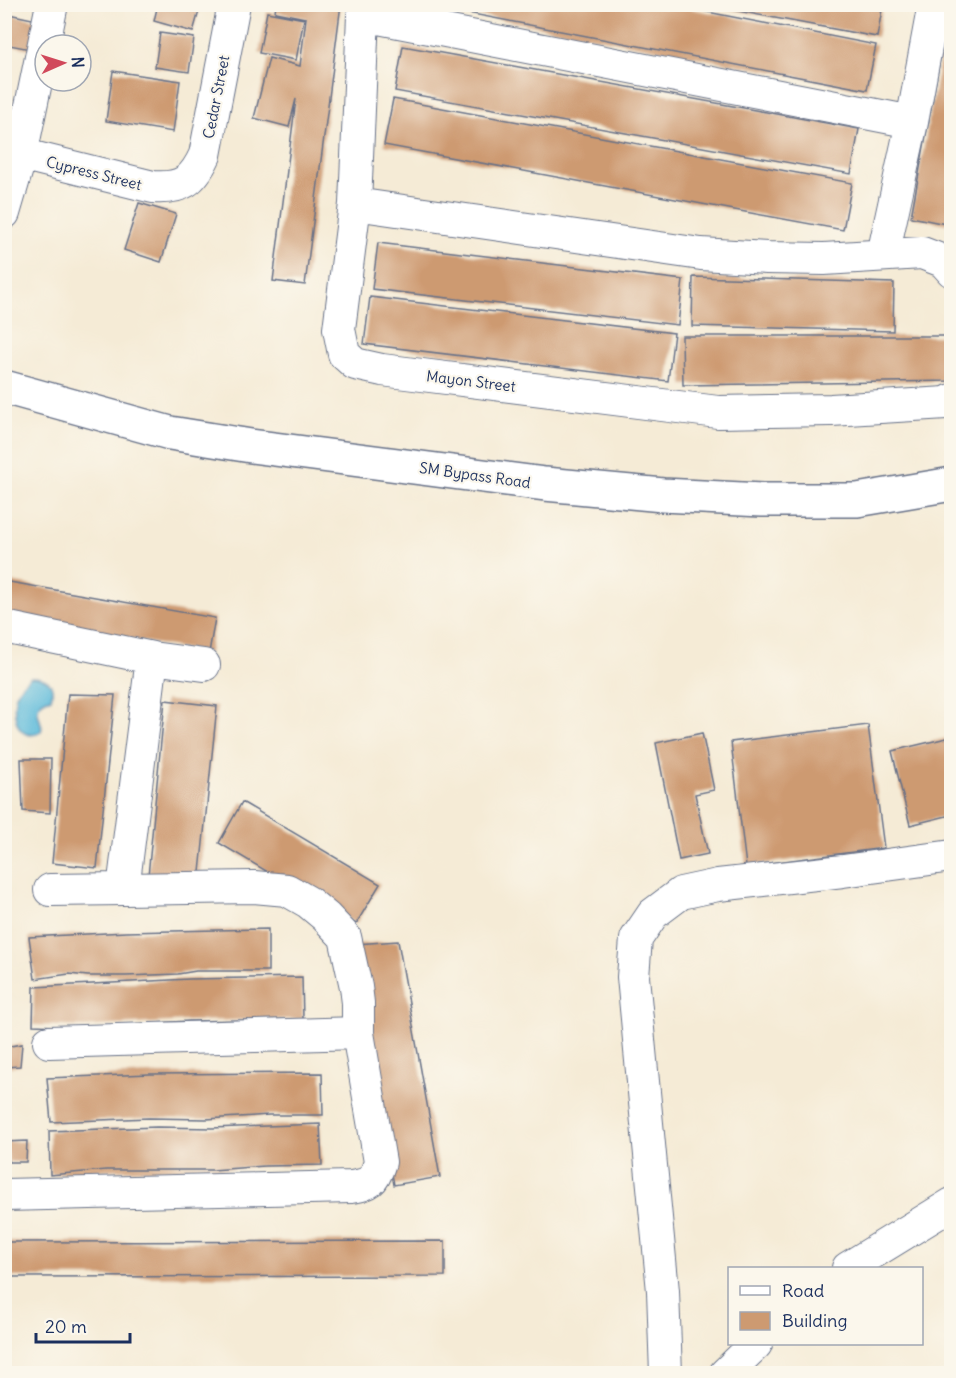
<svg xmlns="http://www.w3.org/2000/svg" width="956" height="1378" font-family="Delius,sans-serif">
<rect width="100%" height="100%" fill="#fbf7ec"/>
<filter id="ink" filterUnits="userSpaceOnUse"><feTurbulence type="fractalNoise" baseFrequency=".0167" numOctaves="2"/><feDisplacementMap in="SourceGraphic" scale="12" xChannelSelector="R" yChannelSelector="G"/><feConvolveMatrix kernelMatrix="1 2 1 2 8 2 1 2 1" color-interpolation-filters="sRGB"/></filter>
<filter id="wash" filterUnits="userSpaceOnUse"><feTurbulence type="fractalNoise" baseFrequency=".008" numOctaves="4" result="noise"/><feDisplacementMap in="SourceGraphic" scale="24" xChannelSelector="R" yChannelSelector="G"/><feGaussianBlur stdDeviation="1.35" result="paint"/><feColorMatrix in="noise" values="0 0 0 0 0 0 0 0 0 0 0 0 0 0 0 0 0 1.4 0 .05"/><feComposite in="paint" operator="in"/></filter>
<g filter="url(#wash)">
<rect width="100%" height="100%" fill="#f5ebd6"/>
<path fill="#5bbada" stroke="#3b749c" stroke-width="1.5" d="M 31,677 C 45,677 56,682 51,698 C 21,706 54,729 36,734 C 15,740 12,708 16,695 C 19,687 25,681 31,677 Z"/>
<g id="blocks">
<path fill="#cd9a71" d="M 158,4 L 201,4 L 193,32 L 154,21 Z
M 276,4 L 341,4 L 305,285 L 273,281 L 296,99 L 289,127 L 254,118 L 269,58 L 300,66 L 306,18 L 275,12 Z
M 431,4 L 667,4 L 876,45 L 867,90 L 431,6 Z
M 711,4 L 883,4 L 877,37 L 711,6 Z
M 950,5 L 951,5 L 951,225 L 911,217 Z
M 267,12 L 304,19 L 296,60 L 259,53 Z
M 4,13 L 37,20 L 30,49 L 4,44 Z
M 160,33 L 194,38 L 189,72 L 155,67 Z
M 403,46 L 859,129 L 851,174 L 395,91 Z
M 113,71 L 180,81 L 173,132 L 106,121 Z
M 393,99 L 852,183 L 843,230 L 384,145 Z
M 139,203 L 176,214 L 161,262 L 124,250 Z
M 378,243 L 683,280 L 678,325 L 372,289 Z
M 693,277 L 894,283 L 893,331 L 692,326 Z
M 370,297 L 674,333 L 668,381 L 364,344 Z
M 682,336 L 948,336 L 951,381 L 683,385 Z
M 4,581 L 215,618 L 209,653 L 4,617 Z
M 68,694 L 115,695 L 97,868 L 52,863 Z
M 165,700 L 217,706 L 199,882 L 148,876 Z
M 868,725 L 884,848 L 746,866 L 731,742 Z
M 702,733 L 714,790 L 695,794 L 708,854 L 679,860 L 656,743 Z
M 951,737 L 951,815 L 910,825 L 892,751 Z
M 21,759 L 51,759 L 50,813 L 23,811 Z
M 242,802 L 380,884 L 356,924 L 219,843 Z
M 268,929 L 268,971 L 196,971 L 178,974 L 126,976 L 88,976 L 69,974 L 35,979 L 29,937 L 126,932 Z
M 398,941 L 440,1177 L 394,1185 L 361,996 L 356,944 Z
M 302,977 L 303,1019 L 189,1021 L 83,1027 L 33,1025 L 34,987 L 190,979 Z
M 22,1044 L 20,1066 L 5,1067 L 5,1047 Z
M 322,1073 L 323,1115 L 269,1115 L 206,1119 L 149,1118 L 51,1122 L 47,1078 L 150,1074 Z
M 320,1124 L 322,1165 L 265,1166 L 212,1170 L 106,1170 L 50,1175 L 49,1131 L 157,1127 L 212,1128 Z
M 27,1141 L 26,1162 L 9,1162 L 5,1142 Z
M 445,1241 L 445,1276 L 4,1277 L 4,1242 Z"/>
</g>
</g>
<g filter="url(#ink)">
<use href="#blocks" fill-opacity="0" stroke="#677188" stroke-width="1.5"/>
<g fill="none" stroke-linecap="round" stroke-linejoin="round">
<g stroke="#677188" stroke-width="34">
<path id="street" d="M 366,4 L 363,15 L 355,204 L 339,329 L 344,354 L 355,364 L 382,370 L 718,412 L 831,410 L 946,403 L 952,400
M 363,15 L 912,122
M 4,150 L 153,187 C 182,189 193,181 205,155 L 234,4
M 355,204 L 701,254 L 767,258 L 824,259 L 922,253 L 943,261 L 952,271
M 4,213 L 21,155 L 52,4
M 883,255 L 912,122 L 934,4
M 4,627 L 152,658 L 123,889 L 254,887 L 287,890 L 308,902 L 326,917 L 345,937 L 356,987 L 358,1003 L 358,1033 L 380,1162 C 374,1182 370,1184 351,1187 L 4,1195
M 152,658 L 204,665
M 50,890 L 123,889
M 49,1042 L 358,1033
M 848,1268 L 952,1204
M 666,1374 L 663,1291 L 633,977 L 636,939 L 653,914 L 681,893 L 718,885 L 843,871 L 952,856
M 725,1374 L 756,1344"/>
</g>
<g stroke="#677188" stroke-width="36">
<path id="secondary" d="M 4,387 L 170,433 L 251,446 L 545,484 L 663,495 L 762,500 L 857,500 L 952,484"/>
</g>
<use href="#street" stroke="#fff" stroke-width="32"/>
<use href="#secondary" stroke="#fff" stroke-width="33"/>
</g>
</g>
<g text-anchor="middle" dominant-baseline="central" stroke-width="4.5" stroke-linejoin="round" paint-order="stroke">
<g font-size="15" fill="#1b2f5e" stroke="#fbf7ec">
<text transform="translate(216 97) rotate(-79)">Cedar Street</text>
<text transform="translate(94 173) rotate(14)">Cypress Street</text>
<text transform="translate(471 381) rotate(7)">Mayon Street</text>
<text transform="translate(475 475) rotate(8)">SM Bypass Road</text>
</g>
</g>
<rect width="956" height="1378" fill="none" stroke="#fbf7ec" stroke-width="24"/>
<rect x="728" y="1267" width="195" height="78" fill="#fbf7ec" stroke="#a1a7b3" stroke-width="1.5"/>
<rect x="740" y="1286" width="30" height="9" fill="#ffffff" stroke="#a1a7b3" stroke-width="1.5"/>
<text x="782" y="1297" font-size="18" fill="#1b2f5e">Road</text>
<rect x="740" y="1312" width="30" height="18" fill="#cd9a71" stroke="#a1a7b3" stroke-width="1.5"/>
<text x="782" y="1327" font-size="18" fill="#1b2f5e">Building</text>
<g transform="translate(63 63) rotate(87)"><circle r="28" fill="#fbf7ec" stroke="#a1a7b3" stroke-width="1.5"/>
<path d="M0-4.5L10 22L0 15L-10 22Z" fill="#d1495b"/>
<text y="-9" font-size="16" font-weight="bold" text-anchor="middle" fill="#1b2f5e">N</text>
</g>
<path d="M36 1333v9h94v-9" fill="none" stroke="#1b2f5e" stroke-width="3"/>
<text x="45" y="1333" font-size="18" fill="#1b2f5e" stroke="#fbf7ec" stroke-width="4.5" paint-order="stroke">20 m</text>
</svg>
